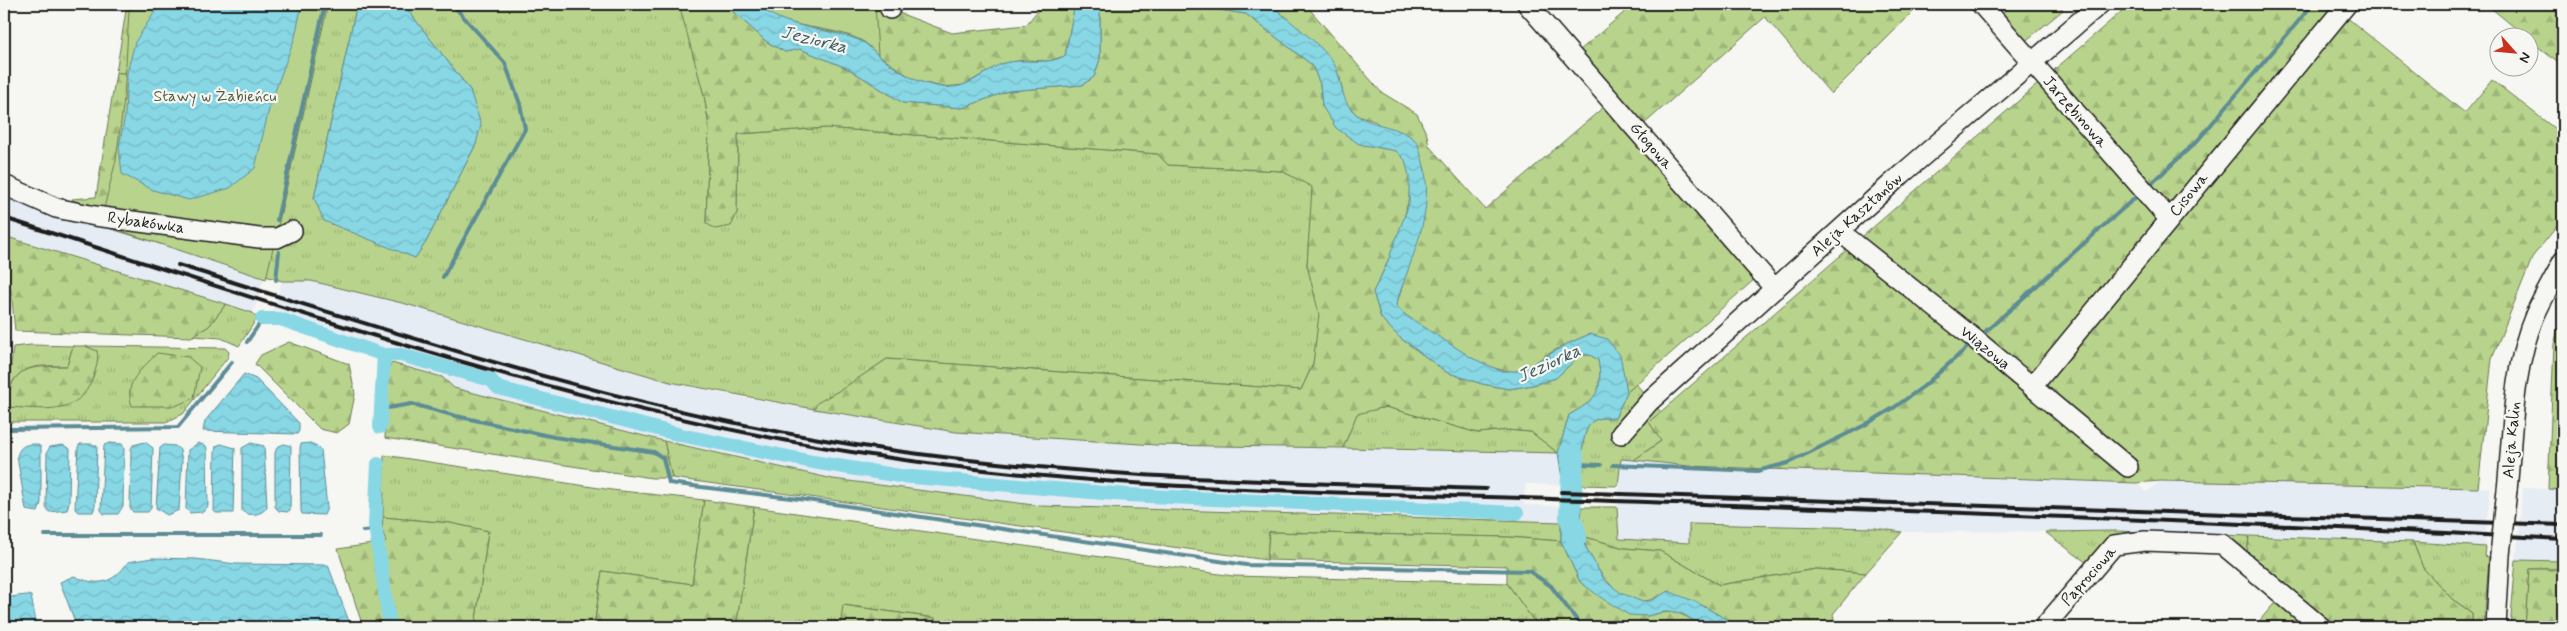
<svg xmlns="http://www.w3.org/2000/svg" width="2567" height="631" font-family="Mynerve,sans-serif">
<defs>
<pattern id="grass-tufts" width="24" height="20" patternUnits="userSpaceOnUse" patternTransform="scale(1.25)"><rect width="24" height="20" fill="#b8d48c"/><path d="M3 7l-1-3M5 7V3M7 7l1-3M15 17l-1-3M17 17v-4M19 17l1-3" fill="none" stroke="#9eb578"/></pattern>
<pattern id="forest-firs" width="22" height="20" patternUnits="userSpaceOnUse" patternTransform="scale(1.25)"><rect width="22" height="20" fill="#b8d48c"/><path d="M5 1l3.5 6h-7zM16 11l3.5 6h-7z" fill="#9eb578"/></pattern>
<pattern id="water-waves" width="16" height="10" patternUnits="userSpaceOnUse" patternTransform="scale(1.25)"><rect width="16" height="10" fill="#88d7e5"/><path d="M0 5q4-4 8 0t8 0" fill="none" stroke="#75b8c4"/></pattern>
</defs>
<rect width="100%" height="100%" fill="#f6f6f2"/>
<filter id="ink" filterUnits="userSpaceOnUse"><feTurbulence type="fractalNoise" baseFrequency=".02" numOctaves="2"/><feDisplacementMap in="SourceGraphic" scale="10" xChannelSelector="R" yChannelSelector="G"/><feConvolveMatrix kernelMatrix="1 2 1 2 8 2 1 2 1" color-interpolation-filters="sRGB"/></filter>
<g filter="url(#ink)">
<path fill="#e6ecf4" d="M 4,196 L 265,275 L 253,313 L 4,236 Z
M 282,281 L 311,281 L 406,304 L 670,382 L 745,398 L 956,432 L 1156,445 L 1525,451 L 1558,453 L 1563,485 L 1525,484 L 1524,505 L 1562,506 L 1561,522 L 1041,506 L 833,479 L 568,418 L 454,388 L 442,377 L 269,322 Z
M 1621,459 L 2136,483 L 2147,492 L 2161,481 L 2490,488 L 2485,547 L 2413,542 L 2116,531 L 1902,532 L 1875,528 L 1690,524 L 1689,543 L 1619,539 L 1618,501 Z
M 2523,488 L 2563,490 L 2563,561 L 2516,560 Z"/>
<path fill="url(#grass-tufts)" stroke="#6a7854" d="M 127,4 L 160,4 L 127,73 L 116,73 Z
M 302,4 L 357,4 L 314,198 L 415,258 L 426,242 L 476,144 L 470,90 L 403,4 L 682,4 L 681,8 L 704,95 L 709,126 L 706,223 L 737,213 L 738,134 L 826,128 L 1158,154 L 1168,165 L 1282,171 L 1313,187 L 1307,265 L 1320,314 L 1313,364 L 1301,390 L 887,359 L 814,409 L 670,382 L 406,304 L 311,281 L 282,281 L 72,217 L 191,225 Z
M 226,304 L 253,313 L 257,318 L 239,346 L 221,338 L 193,336 L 209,326 Z
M 31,345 L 73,346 L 67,366 C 41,366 21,362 8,390 L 13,347 Z
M 85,346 L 225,348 L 229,352 L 228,357 L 183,414 L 166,422 L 5,422 L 6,407 L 58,408 L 97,351 Z
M 1636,384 L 1661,412 L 1649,422 L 1662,440 L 1634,460 L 1621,459 L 1618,486 L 1581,485 C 1582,470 1579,427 1595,420 C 1600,417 1609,418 1615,418 L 1627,392 Z
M 1386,407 L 1478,433 L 1507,430 L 1531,432 L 1558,453 L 1343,448 L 1357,413 Z
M 664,441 L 833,479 L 1041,506 L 1561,522 L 1561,541 L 1508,537 L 1269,532 L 1267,560 L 672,478 Z
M 384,455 L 612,490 L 704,500 L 692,584 L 602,571 L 594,627 L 475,627 L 488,531 L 450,523 L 383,517 Z
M 754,507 L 1233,576 L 1507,583 L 1538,627 L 1012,627 L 987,624 L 986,627 L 934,627 L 935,618 L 844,605 L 840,627 L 736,627 Z
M 1581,507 L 1617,507 L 1619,539 L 1689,543 L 1689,524 L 1875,528 L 1902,532 L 1866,573 L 1816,569 L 1719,585 L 1660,551 L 1624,548 L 1582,536 Z
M 2116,531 L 2249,536 L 2247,554 L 2148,537 L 2087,563 L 2045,532 Z
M 2413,542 L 2485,547 L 2484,556 L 2489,557 L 2484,627 L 2472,627 L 2472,613 L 2452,599 L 2423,568 Z
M 2516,560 L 2563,561 L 2563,569 L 2529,569 L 2525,627 L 2510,627 Z"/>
<path fill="url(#forest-firs)" stroke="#6a7854" d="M 682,4 L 728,4 L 730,9 L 767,42 L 785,52 L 800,49 L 849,69 L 903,103 L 962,108 L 1008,91 L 1082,85 L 1094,77 L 1100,59 L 1100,4 L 1198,4 L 1207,8 L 1246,14 L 1312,65 L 1320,84 L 1322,106 C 1340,119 1358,137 1377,147 C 1383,150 1390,148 1396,151 C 1434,170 1386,267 1373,292 L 1381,318 L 1399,337 L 1446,372 L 1482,384 L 1509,389 L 1533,385 L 1556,378 L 1580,355 L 1590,355 L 1598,360 C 1604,391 1597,400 1569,415 L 1558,453 L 1531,432 L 1507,430 L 1478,433 L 1386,407 L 1357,414 L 1343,448 L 1156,445 L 956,432 L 814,409 L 817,403 L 842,389 L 887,359 L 1301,390 L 1313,364 L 1319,314 L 1307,265 L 1312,187 L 1282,171 L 1168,165 L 1158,154 L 826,128 L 738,134 L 737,213 L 731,226 L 715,229 L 706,223 L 709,126 L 704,95 L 680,8 Z
M 759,4 L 875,4 L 952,33 L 1026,25 L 1043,4 L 1075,4 L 1065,56 L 1049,61 L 1024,60 L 1001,64 L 964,85 L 943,87 L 916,81 L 878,55 Z
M 1271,4 L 1305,4 L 1381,92 L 1417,114 L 1427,135 L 1429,146 L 1485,209 L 1606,105 L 1756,278 L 1627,392 L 1624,378 L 1590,334 C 1574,341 1559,347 1545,356 C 1538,360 1530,367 1522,370 C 1494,381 1415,327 1396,306 L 1406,274 L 1424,166 L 1376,122 L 1358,116 L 1344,101 L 1340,78 L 1333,63 Z
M 1634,4 L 1921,4 L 1831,94 L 1765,17 L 1643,125 L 1579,51 Z
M 1989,4 L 2058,4 L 2063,10 L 2023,43 Z
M 2130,4 L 2335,4 L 2345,16 L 2465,113 L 2492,80 L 2563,135 L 2563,219 L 2533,256 L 2492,358 L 2478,488 L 2161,481 L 2136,483 L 1689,466 L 1634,460 L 1661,441 L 1649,422 Z
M 2486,4 L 2563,4 L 2563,67 Z
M 116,73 L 127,73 L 191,225 L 76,204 L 72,199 L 96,197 Z
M 4,236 L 226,304 L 209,326 L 191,337 L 15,331 L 11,290 L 4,278 Z
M 2563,312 L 2563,490 L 2548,489 L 2554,344 Z
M 289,342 L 349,364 L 355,394 L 349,424 L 337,433 L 320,429 L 255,364 L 261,355 Z
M 73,346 L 85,346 L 97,351 C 99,361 96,368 93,377 C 79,418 41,408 6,407 C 12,364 29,367 67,366 Z
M 157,353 L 188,357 L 200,367 L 194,398 L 175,406 L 132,406 C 123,381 142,370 157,353 Z
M 392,363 L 442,377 L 454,388 L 664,441 L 672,478 L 652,478 L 385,438 L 387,370 Z
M 704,500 L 754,507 L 736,627 L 594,627 L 602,571 L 692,584 Z
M 383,517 L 450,523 L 488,531 L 475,627 L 363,627 L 338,549 L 386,542 L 382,529 Z
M 1269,532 L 1508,537 L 1561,541 L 1580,582 L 1647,616 C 1675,609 1680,612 1704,627 L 1538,627 L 1507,583 L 1507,566 L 1267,560 Z
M 1582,536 L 1624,548 L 1660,551 L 1719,585 L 1816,569 L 1866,573 L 1833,614 L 1836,627 L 1740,627 L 1696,602 L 1659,595 C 1626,620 1590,564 1582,536 Z
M 2249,536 L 2413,542 L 2423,568 L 2452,599 L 2472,613 L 2472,627 L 2329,627 L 2247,554 Z
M 2529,569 L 2563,569 L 2563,627 L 2525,627 Z
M 2279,598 L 2313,627 L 2254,627 Z
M 843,605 L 935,618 L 934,627 L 840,627 Z"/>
<path fill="#b8d48c" stroke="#6a7854" d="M 133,4 L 328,4 L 266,279 L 100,224 L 116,160 L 124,99 L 129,11 Z
M 759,4 L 875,4 L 878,55 C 874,51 869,45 864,42 C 834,24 781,32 759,4 Z"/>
<path fill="url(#water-waves)" stroke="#5d8c95" d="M 160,4 L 302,4 L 295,37 L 270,105 L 255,168 L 230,188 L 189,200 L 153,190 L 122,174 L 119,147 L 125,115 L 127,73 L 135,42 Z
M 357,4 L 403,4 L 470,90 L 481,125 L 476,144 L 426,242 L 415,258 L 324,221 L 314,198 Z
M 728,4 L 759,4 C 779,29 832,28 861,41 C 868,44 873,51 878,55 C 898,71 917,84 942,87 C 968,90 981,73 1001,64 C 1016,59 1032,62 1047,61 C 1053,61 1059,58 1065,56 L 1075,4 L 1100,4 L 1100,59 L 1094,77 L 1082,85 L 1008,91 L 962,108 L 903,103 L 849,69 L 800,49 L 785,52 L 767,42 L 730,9 Z
M 1198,4 L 1271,4 C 1288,21 1323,45 1334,64 C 1344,83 1339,100 1357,115 C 1372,127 1401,125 1416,141 C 1419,145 1420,153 1422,158 C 1437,212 1411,256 1396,305 L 1404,314 L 1472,358 L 1501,371 L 1521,371 L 1567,344 L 1590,334 L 1607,339 L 1620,355 L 1627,392 L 1615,418 C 1609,418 1600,417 1595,420 C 1579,427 1582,470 1581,485 L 1563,485 L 1558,453 L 1569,415 C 1596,400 1604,391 1598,360 L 1590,355 L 1580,355 L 1556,378 L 1533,385 L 1509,389 L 1482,384 L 1446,372 L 1399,337 L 1381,318 L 1373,292 L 1386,266 L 1409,204 L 1409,176 L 1405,160 L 1396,151 L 1359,144 L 1336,128 L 1322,106 L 1320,84 L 1312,65 L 1246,14 L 1207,8 Z
M 244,374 L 256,379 L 299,423 L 299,431 L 297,434 L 203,431 L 205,421 Z
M 145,442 L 153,448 L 151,508 L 148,512 L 133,512 L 130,508 L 131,449 L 133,445 Z
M 110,443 L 122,444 L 124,448 L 123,506 L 118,514 L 104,514 L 101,510 L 104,445 Z
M 198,443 L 206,446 L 207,449 L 208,506 L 203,512 L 190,513 L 186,509 L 188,450 Z
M 251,443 L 264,446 L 267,507 C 262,515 249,517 242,511 L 242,448 Z
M 310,443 L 317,446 L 321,450 L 327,508 L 324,515 L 302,514 L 301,511 L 300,448 L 301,444 Z
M 36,444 L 41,447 L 41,503 L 38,512 L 26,510 L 17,456 C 20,446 25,444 36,444 Z
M 80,444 L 92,444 L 97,446 L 95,506 L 93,512 L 78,512 L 75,509 L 78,447 Z
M 221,444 L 235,448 L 233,513 L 216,513 L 214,511 L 215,452 L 216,446 Z
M 284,444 L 291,446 L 290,510 L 287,512 L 279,511 L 275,507 L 275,453 L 277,447 Z
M 63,445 L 70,449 L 69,502 L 67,510 L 49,512 L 46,506 L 47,452 L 50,447 Z
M 164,445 L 175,446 L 180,450 L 182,461 L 179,510 L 167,515 L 156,508 L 160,448 Z
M 1562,506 L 1581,506 L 1582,536 L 1585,546 L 1605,581 L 1621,593 L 1640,601 L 1651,601 L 1668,591 L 1696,602 L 1740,627 L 1704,627 L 1681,613 L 1668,611 L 1647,616 L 1629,615 L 1600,597 L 1580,582 L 1561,541 Z
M 152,558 L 196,559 L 236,564 L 328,565 L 351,627 L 77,627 L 60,582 L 74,576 C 98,587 113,584 128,562 Z
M 26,595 L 31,596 L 37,627 L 4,627 L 4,598 Z"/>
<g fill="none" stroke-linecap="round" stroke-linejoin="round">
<path stroke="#5d8c95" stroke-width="4" d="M 2150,185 L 2198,140 L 2313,4
M 277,220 L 325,4
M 443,277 L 525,129 L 520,104 L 505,63 L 452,4
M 276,280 L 279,252
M 1984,333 L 2138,195
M 247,342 L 264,317
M 381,409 L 412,404 L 456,416 L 554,437 L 654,452 L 663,458 L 669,483 L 807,500 L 1246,565 L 1529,571 L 1551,586 L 1582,627
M 10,429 L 178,427 L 232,362
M 1579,464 L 1601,465
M 1613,465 L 1757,471 L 1788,463 L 1865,425 L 1895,407 L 1924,386 L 1970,345
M 363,531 L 376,530
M 45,535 L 321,535"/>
<path stroke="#88d7e5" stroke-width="14" d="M 262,319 L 280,319 L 384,355 L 401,355 L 491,380 L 498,388 L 685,436 L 813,462 L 900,476 L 1128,495 L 1517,513
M 380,427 L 384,355
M 378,464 L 375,525 L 390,627"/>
<path stroke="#88d7e5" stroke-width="22" d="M 1573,455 L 1570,516 L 1576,537"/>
<g stroke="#1c1c1c" stroke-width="22">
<path id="minor" d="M 888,4 L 890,9
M 1527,4 L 1775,289
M 1981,4 L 2169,219
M 4,185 L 56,208 L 95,216 L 259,238 L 277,238 L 292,231
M 1839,231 L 1976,340 L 2128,467
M 2032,387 L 2347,4
M 1621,434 L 1649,402 L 1902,174 L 2100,4
M 2507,490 C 2513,433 2512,369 2535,315 C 2543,297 2554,279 2563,261
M 2044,627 L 2114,545 L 2145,541 L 2222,544 L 2321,627
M 2496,627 L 2500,555"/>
</g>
<use href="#minor" stroke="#f6f6f2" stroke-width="19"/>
<path stroke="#1c1c1c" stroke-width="4" d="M 4,218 C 289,308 574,410 871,455 C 1107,492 1347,492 1586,500 C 1912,511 2238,522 2563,539
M 178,265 C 391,331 604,403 825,440 C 1044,477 1265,482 1486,489
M 1561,492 L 2563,525"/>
<g stroke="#1c1c1c" stroke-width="22" stroke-linecap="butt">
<path id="minor-bridge" d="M 2500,555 L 2507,490"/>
</g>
<use href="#minor-bridge" stroke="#f6f6f2" stroke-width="19"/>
</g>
</g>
<g text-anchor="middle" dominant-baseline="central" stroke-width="4.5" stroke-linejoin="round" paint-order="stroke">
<g font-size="16" fill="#535c43" stroke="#f6f6f2">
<text x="215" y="96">Stawy w Żabieńcu</text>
</g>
<g font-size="16" fill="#1c1c1c" stroke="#f6f6f2">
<text transform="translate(2075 112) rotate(49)">Jarzębinowa</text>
<text transform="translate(1651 146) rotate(49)">Głogowa</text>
<text transform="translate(2189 195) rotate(-51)">Cisowa</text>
<text transform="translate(1857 215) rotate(-42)">Aleja Kasztanów</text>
<text transform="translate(146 223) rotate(8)">Rybakówka</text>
<text transform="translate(1985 348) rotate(39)">Wiązowa</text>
<text transform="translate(2512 440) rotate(-85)">Aleja Kalin</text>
<text transform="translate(2089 576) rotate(-48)">Paprociowa</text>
</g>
<g font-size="18" font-style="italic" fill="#425d62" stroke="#f6f6f2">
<text transform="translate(814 40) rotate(14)">Jeziorka</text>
<text transform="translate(1549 364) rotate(-25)">Jeziorka</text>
</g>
</g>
<rect width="2567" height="631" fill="none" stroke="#f6f6f2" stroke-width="20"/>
<rect x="10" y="10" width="2547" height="611" fill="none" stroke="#1c1c1c" stroke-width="2" filter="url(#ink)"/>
<g transform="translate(2514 52) rotate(117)"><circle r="24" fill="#f6f6f2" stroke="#9f9f9c"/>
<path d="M0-4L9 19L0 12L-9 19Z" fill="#c8321e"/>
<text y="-8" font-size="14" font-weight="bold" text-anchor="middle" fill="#1c1c1c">N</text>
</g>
</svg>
